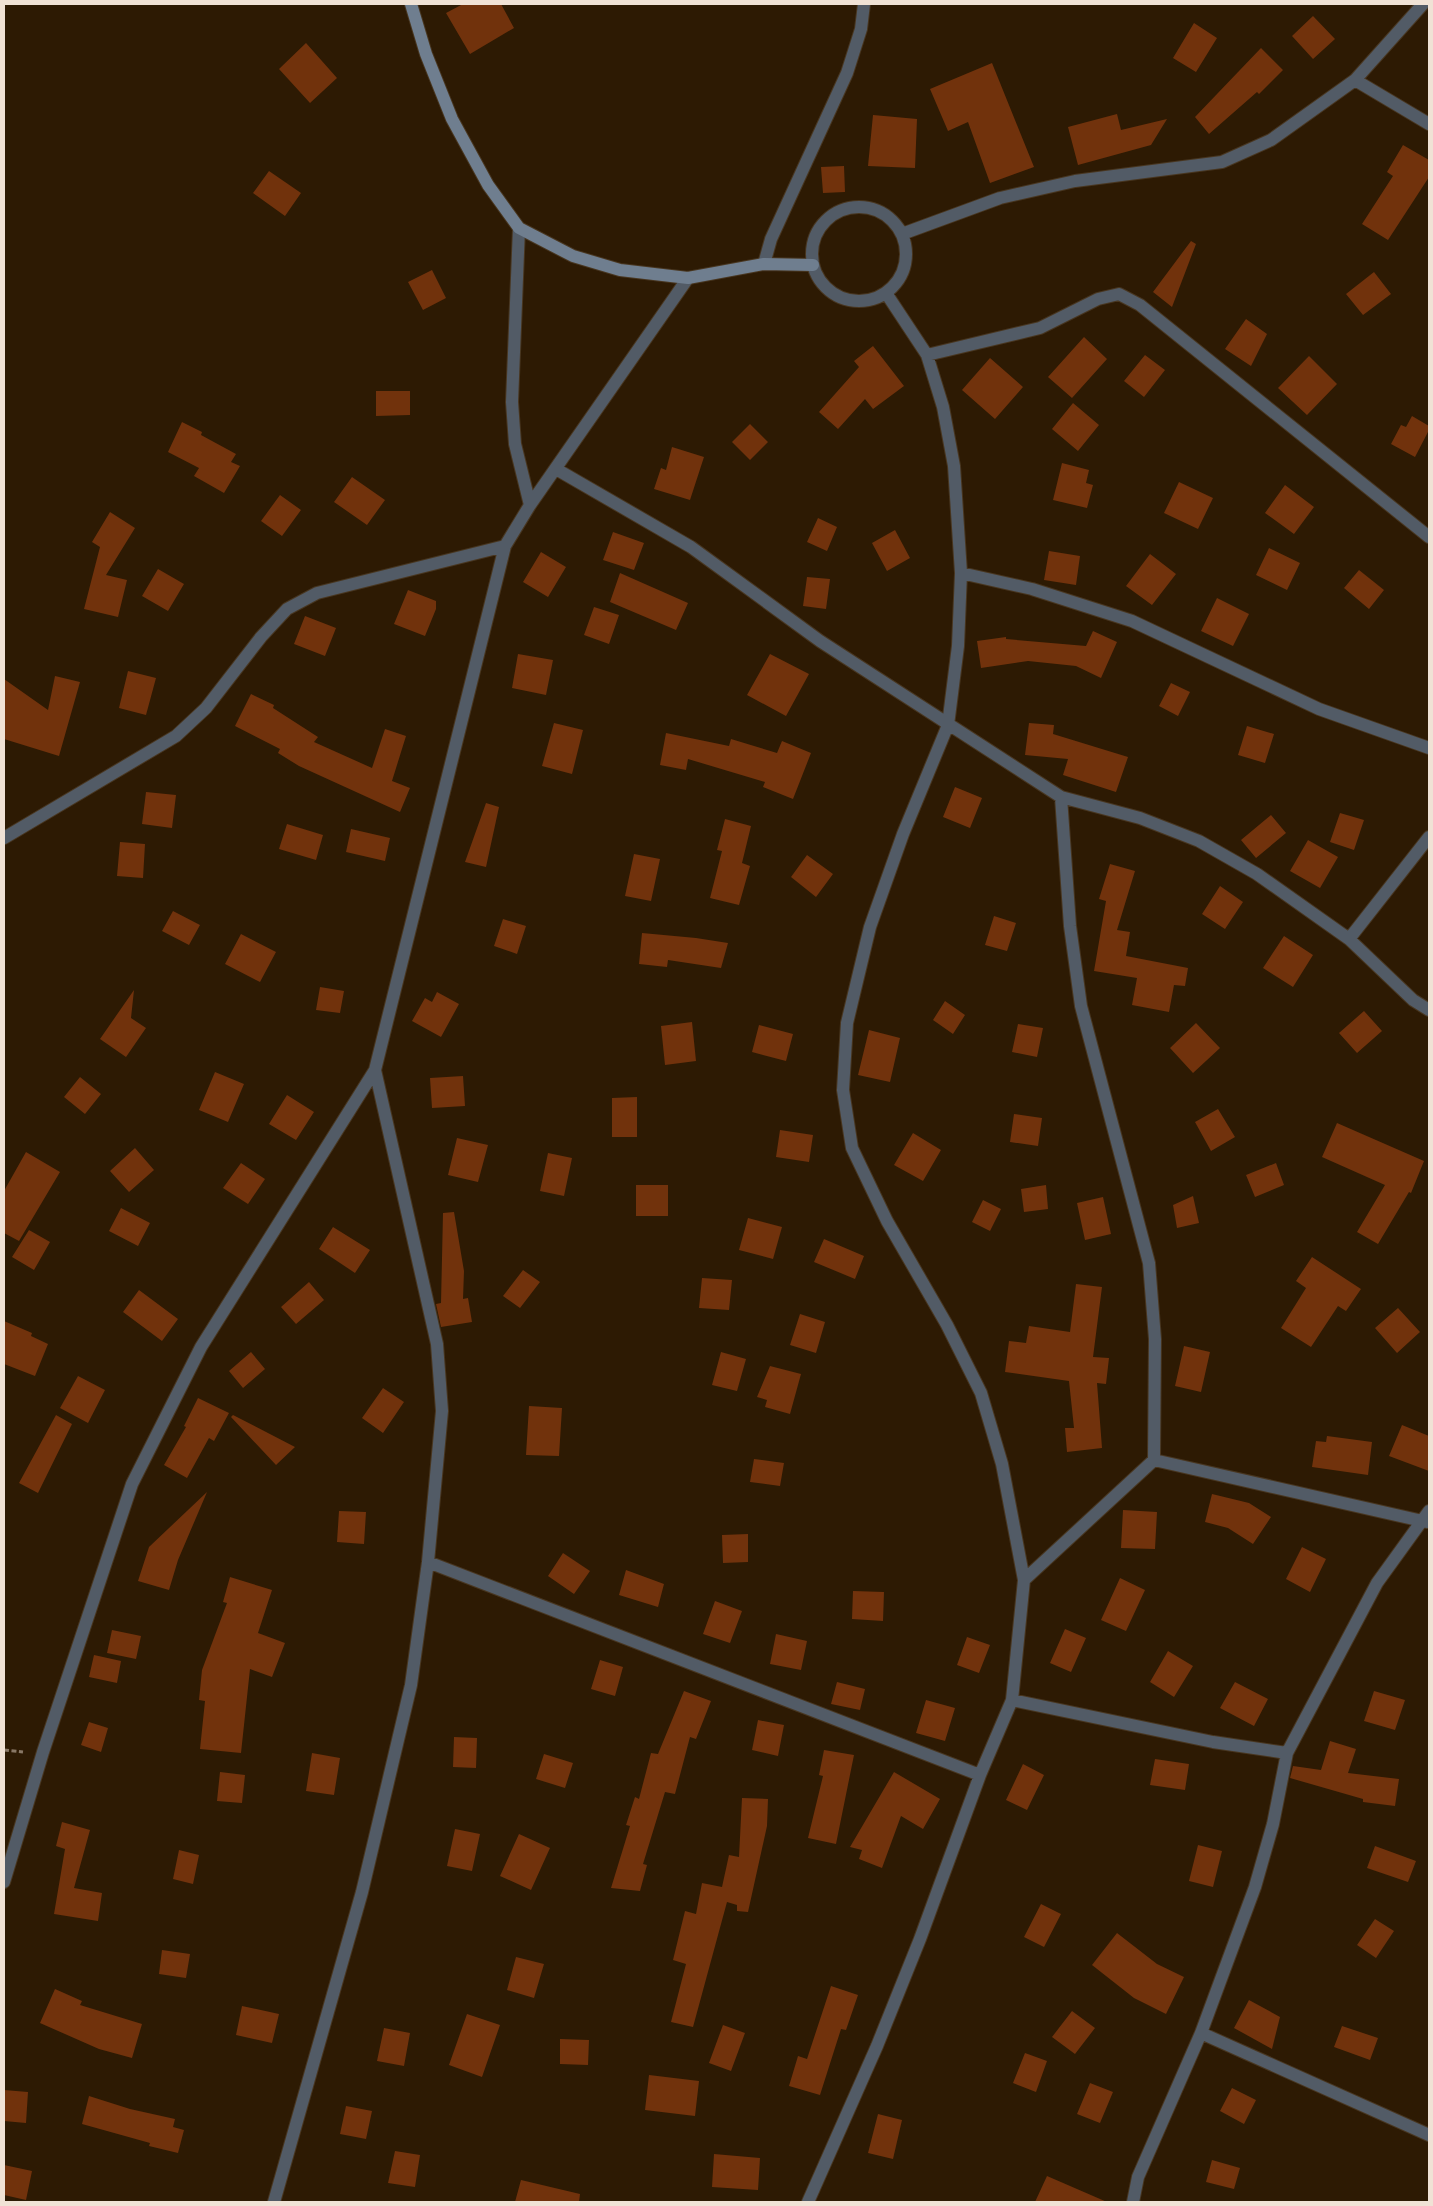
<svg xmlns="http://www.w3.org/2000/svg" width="1433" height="2206" font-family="Jost,sans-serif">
<rect width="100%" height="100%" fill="#2d1a03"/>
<path fill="#71320c" d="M 463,4 L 501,4 L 514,28 L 470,54 L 446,13 Z
M 1313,16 L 1335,39 L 1313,59 L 1292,36 Z
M 1194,23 L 1217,38 L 1196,72 L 1173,58 Z
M 306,43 L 337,78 L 310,103 L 279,69 Z
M 1261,48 L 1283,70 L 1259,94 L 1257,92 L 1209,134 L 1195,117 Z
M 992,63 L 1034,167 L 990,183 L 968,122 L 948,131 L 930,89 Z
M 1117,114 L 1121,130 L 1167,119 L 1151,145 L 1078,165 L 1068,127 Z
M 873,115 L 917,119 L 915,168 L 868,166 Z
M 1403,145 L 1429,160 L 1429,177 L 1388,240 L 1362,224 L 1393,176 L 1387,172 Z
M 844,166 L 845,192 L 823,193 L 821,167 Z
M 269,171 L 301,193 L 285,216 L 253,193 Z
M 1191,241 L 1196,244 L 1172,307 L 1153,292 Z
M 432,270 L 446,298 L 423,310 L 408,282 Z
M 1374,272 L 1391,294 L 1363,315 L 1346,294 Z
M 1246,319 L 1267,334 L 1251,366 L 1225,349 Z
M 1084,337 L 1107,359 L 1072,398 L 1048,377 Z
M 873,346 L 904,386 L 873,409 L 865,399 L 838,429 L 819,412 L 859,367 L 854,361 Z
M 1145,355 L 1165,370 L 1144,397 L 1124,381 Z
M 1309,356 L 1337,384 L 1307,415 L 1278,388 Z
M 990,358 L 1023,387 L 995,419 L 962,390 Z
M 376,391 L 410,391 L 410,415 L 376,416 Z
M 1073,403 L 1099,425 L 1078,451 L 1052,429 Z
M 1412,416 L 1429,426 L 1429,430 L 1415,457 L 1391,444 L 1401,425 L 1406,427 Z
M 182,422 L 202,432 L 201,435 L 236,454 L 231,462 L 240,466 L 224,493 L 194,476 L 199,468 L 168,452 Z
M 750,424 L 768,442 L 750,460 L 732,442 Z
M 672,447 L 704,457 L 690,500 L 654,489 L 661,468 L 666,470 Z
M 1062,463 L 1089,470 L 1086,483 L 1093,485 L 1087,508 L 1053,500 Z
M 352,477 L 385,500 L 367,525 L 334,502 Z
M 1179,482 L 1213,498 L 1198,529 L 1164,513 Z
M 1285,485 L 1314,507 L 1294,534 L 1265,513 Z
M 280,495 L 301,510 L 282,536 L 261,521 Z
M 110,512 L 135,528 L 106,575 L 127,580 L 118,617 L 84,609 L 100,547 L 92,542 Z
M 818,518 L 837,527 L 827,551 L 807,542 Z
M 895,530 L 910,558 L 887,571 L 872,543 Z
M 613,532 L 644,543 L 634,570 L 603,560 Z
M 1269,548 L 1300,563 L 1287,590 L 1256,575 Z
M 1049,551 L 1080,556 L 1076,585 L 1044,580 Z
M 541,552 L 566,567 L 548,597 L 523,582 Z
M 1150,554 L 1176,574 L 1152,605 L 1126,586 Z
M 158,569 L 184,584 L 168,611 L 142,596 Z
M 1359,570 L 1384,590 L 1369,609 L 1344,588 Z
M 620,573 L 688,603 L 676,630 L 610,602 Z
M 807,577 L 830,579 L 826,609 L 803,606 Z
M 408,590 L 436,601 L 436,609 L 425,636 L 394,624 Z
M 1217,598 L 1249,614 L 1233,646 L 1201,631 Z
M 594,607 L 619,615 L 609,644 L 584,635 Z
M 305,616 L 336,628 L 325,656 L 294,644 Z
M 1093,631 L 1117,642 L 1101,678 L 1076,666 L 1028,661 L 981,668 L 977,641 L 1006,637 L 1006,639 L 1086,646 Z
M 518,654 L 553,660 L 546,695 L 512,688 Z
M 770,654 L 809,674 L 786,716 L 747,695 Z
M 128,671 L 156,678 L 146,715 L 119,708 Z
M 55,676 L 80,682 L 59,756 L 4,739 L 4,679 L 48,710 Z
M 1171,683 L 1190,692 L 1178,716 L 1159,706 Z
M 251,694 L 274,705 L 273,708 L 318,737 L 314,742 L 372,768 L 385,729 L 406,736 L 392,781 L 410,788 L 400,812 L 299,766 L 278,753 L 280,749 L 235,726 Z
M 554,723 L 583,730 L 572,774 L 542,766 Z
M 1029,723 L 1054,725 L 1053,734 L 1128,757 L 1116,792 L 1063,775 L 1068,759 L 1025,755 Z
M 1247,726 L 1274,734 L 1265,763 L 1238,755 Z
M 666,733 L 729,746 L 731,739 L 777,753 L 782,741 L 811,753 L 793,799 L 763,787 L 765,782 L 688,759 L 686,770 L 660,765 Z
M 955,787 L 982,798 L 970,828 L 943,817 Z
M 146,792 L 176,795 L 172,828 L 142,824 Z
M 486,803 L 499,807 L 486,867 L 465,862 Z
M 1340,813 L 1364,820 L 1354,850 L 1330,842 Z
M 1271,815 L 1286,833 L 1256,858 L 1241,840 Z
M 725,819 L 751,826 L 742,863 L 750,866 L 739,905 L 710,898 L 722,851 L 717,850 Z
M 287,824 L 323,835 L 316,860 L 279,849 Z
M 351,829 L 390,838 L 385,861 L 346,852 Z
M 1308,840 L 1338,857 L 1320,888 L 1290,871 Z
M 120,842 L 145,844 L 143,878 L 117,876 Z
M 634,854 L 660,859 L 651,901 L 625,896 Z
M 807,855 L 833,874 L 816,897 L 791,877 Z
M 1110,864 L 1135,871 L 1117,930 L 1130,932 L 1126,956 L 1188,968 L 1185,986 L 1174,985 L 1169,1012 L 1132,1005 L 1137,978 L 1094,971 L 1106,901 L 1099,899 Z
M 1220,886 L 1243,902 L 1225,929 L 1202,914 Z
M 173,911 L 200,925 L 189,945 L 162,931 Z
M 994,916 L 1016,923 L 1007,951 L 985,945 Z
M 503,919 L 526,926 L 517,954 L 494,946 Z
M 642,933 L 696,938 L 728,943 L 721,968 L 668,960 L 667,967 L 639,964 Z
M 241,934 L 276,952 L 260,982 L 225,964 Z
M 1284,936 L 1313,955 L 1293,987 L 1263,968 Z
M 320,987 L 344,991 L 340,1013 L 316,1010 Z
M 134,990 L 131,1018 L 146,1028 L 126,1057 L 100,1039 Z
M 437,992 L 459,1004 L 441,1037 L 412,1021 L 425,998 L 432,1002 Z
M 945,1001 L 965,1015 L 953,1034 L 933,1020 Z
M 1364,1011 L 1382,1031 L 1357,1053 L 1339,1033 Z
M 692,1022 L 696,1061 L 665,1065 L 661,1026 Z
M 1196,1023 L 1220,1048 L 1193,1073 L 1170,1048 Z
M 1018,1024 L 1043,1028 L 1037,1057 L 1012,1052 Z
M 759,1025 L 793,1034 L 786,1061 L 752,1052 Z
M 869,1030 L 900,1038 L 890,1082 L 858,1075 Z
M 215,1072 L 244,1084 L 228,1122 L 199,1110 Z
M 463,1076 L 465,1106 L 432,1108 L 430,1078 Z
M 80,1077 L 101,1094 L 85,1114 L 64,1097 Z
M 287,1095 L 314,1112 L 296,1140 L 269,1124 Z
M 637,1097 L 637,1137 L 612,1137 L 612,1098 Z
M 1218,1109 L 1235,1137 L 1211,1151 L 1195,1122 Z
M 1014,1114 L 1042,1118 L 1038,1146 L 1010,1142 Z
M 1337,1123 L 1424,1161 L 1411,1193 L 1409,1192 L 1378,1244 L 1357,1232 L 1385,1185 L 1322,1157 Z
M 780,1130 L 813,1135 L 809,1162 L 776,1157 Z
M 913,1133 L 941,1150 L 923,1181 L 894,1165 Z
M 457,1138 L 488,1145 L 478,1182 L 448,1175 Z
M 135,1148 L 154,1170 L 129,1192 L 110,1171 Z
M 26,1152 L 60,1172 L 19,1241 L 4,1233 L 4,1191 Z
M 548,1153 L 572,1158 L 564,1196 L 540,1191 Z
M 241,1163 L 265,1179 L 248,1204 L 223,1188 Z
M 1276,1163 L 1284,1185 L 1255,1197 L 1246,1175 Z
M 636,1185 L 668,1185 L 668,1216 L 636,1216 Z
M 1046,1185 L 1048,1209 L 1024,1212 L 1021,1189 Z
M 1193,1196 L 1199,1223 L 1177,1228 L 1173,1205 Z
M 1103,1197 L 1111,1234 L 1085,1240 L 1077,1203 Z
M 983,1200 L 1001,1209 L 990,1231 L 972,1222 Z
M 121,1208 L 150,1223 L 138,1246 L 109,1231 Z
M 454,1212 L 464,1271 L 463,1299 L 468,1298 L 472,1322 L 441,1327 L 436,1304 L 441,1303 L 443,1213 Z
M 748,1218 L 782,1227 L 773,1259 L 739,1250 Z
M 333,1227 L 370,1250 L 355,1273 L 319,1249 Z
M 29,1230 L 50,1242 L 34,1270 L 12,1257 Z
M 824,1239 L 864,1256 L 855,1279 L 814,1262 Z
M 1312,1257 L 1361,1289 L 1346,1311 L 1338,1306 L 1311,1347 L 1281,1328 L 1306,1288 L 1296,1281 Z
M 523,1270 L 540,1282 L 520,1308 L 503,1296 Z
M 702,1278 L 732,1280 L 729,1310 L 699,1308 Z
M 309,1282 L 324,1300 L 296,1324 L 281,1307 Z
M 1076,1284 L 1102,1287 L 1093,1357 L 1109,1358 L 1106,1384 L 1097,1383 L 1102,1448 L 1067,1452 L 1065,1428 L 1074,1428 L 1069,1381 L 1005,1372 L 1009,1341 L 1026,1343 L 1029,1326 L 1070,1332 Z
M 139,1290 L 178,1319 L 162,1341 L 123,1312 Z
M 1398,1308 L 1420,1332 L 1397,1353 L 1375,1328 Z
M 800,1314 L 825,1322 L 816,1353 L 790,1345 Z
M 4,1321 L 32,1333 L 31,1336 L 48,1344 L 35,1376 L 4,1364 Z
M 1184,1346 L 1210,1352 L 1201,1392 L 1175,1386 Z
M 251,1352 L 265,1369 L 243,1388 L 229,1371 Z
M 721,1352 L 746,1359 L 737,1391 L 712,1385 Z
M 770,1366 L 801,1374 L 790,1414 L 765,1407 L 767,1400 L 757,1397 Z
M 78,1376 L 105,1390 L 88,1423 L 60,1408 Z
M 383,1388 L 404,1402 L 383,1433 L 362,1418 Z
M 198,1398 L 229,1413 L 214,1441 L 209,1438 L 187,1478 L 164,1465 L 186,1427 L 184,1426 Z
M 529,1406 L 562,1408 L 559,1456 L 526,1455 Z
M 56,1415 L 72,1424 L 38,1493 L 19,1483 Z
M 233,1415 L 295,1447 L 276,1465 L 231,1417 Z
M 1402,1425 L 1429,1436 L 1429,1471 L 1389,1456 Z
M 1327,1436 L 1372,1442 L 1368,1475 L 1312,1467 L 1316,1441 L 1326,1442 Z
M 754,1459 L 784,1463 L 780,1486 L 750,1482 Z
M 207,1492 L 178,1560 L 169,1590 L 138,1581 L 149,1547 Z
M 1212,1494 L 1249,1503 L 1271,1517 L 1253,1544 L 1228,1528 L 1205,1522 Z
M 1123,1510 L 1157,1512 L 1155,1549 L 1121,1548 Z
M 339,1511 L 366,1512 L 364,1544 L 337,1542 Z
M 748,1534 L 748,1562 L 723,1563 L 722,1535 Z
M 1302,1547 L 1326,1559 L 1310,1592 L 1286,1579 Z
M 563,1553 L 590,1571 L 574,1594 L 548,1576 Z
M 626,1570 L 664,1584 L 658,1607 L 619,1595 Z
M 230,1577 L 272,1590 L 258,1633 L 285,1643 L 272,1677 L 250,1669 L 241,1753 L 200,1749 L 205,1701 L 199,1700 L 202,1670 L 227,1603 L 223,1602 Z
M 1120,1578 L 1145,1590 L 1126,1631 L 1101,1620 Z
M 853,1591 L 884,1592 L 883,1621 L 852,1619 Z
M 715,1601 L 742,1611 L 730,1643 L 703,1634 Z
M 1065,1629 L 1086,1638 L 1071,1672 L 1050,1663 Z
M 112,1630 L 141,1636 L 136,1659 L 107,1653 Z
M 776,1634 L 807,1641 L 801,1670 L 770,1664 Z
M 967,1637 L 990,1645 L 979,1673 L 957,1665 Z
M 1168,1651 L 1193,1666 L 1174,1697 L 1150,1682 Z
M 94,1655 L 121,1661 L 117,1683 L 89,1677 Z
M 600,1660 L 623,1667 L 615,1696 L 591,1689 Z
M 837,1682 L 865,1689 L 860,1710 L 831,1704 Z
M 1235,1682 L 1268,1699 L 1254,1726 L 1220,1708 Z
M 684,1691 L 711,1701 L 696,1739 L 690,1737 L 675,1794 L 665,1792 L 643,1864 L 647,1865 L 640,1891 L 611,1888 L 630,1826 L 626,1825 L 635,1797 L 639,1799 L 651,1753 L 658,1754 Z
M 1374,1691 L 1405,1700 L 1395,1730 L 1364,1721 Z
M 926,1700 L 955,1708 L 945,1741 L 916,1733 Z
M 758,1720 L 784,1725 L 778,1756 L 752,1750 Z
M 89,1722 L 108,1728 L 101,1752 L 81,1745 Z
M 454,1737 L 477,1738 L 476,1768 L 453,1767 Z
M 1330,1741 L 1356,1749 L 1348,1773 L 1399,1779 L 1395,1806 L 1363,1802 L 1363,1799 L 1290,1778 L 1293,1766 L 1321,1770 Z
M 824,1750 L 854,1755 L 836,1844 L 808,1838 L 823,1776 L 819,1775 Z
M 312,1753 L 340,1758 L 334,1795 L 306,1791 Z
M 544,1754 L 573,1763 L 565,1788 L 536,1779 Z
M 1155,1759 L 1189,1764 L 1185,1790 L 1150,1785 Z
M 1023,1764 L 1044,1775 L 1027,1810 L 1006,1800 Z
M 220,1772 L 245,1775 L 242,1803 L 217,1801 Z
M 894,1772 L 940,1799 L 923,1829 L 901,1816 L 882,1868 L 859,1859 L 862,1850 L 850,1847 Z
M 742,1798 L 768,1799 L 767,1826 L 748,1912 L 737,1911 L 737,1905 L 727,1902 L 693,2027 L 671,2022 L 686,1964 L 673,1960 L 685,1911 L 696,1914 L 702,1883 L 722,1887 L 729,1855 L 739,1857 Z
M 62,1822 L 90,1830 L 74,1888 L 102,1893 L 98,1921 L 54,1914 L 65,1849 L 56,1846 Z
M 455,1829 L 480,1834 L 472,1871 L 447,1866 Z
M 519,1834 L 550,1848 L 531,1890 L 500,1876 Z
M 1198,1845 L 1222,1851 L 1213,1887 L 1189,1881 Z
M 1375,1846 L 1416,1861 L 1408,1882 L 1367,1868 Z
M 179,1850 L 199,1855 L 193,1884 L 173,1879 Z
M 1041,1904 L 1061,1914 L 1044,1947 L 1024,1937 Z
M 1375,1919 L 1394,1931 L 1376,1958 L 1357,1945 Z
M 1117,1933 L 1157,1964 L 1184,1977 L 1166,2014 L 1134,1998 L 1092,1965 Z
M 162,1950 L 190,1954 L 186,1978 L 159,1974 Z
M 516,1957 L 544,1964 L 534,1998 L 507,1990 Z
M 831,1986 L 858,1995 L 846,2030 L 841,2029 L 820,2095 L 789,2086 L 798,2056 L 807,2059 Z
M 55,1989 L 82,2001 L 80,2005 L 142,2024 L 132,2058 L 99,2049 L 40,2023 Z
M 1249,2000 L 1280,2017 L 1272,2049 L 1234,2028 Z
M 242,2006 L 279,2014 L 272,2043 L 236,2035 Z
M 1072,2011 L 1095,2028 L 1075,2054 L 1052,2037 Z
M 467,2014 L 500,2025 L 482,2077 L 449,2065 Z
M 723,2025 L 745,2033 L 731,2071 L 709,2063 Z
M 1342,2026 L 1378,2038 L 1370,2060 L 1334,2047 Z
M 384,2028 L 410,2033 L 404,2066 L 377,2061 Z
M 560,2039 L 589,2040 L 588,2065 L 560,2064 Z
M 1025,2053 L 1047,2061 L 1036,2092 L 1013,2083 Z
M 649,2075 L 699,2081 L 695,2116 L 645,2110 Z
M 1090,2083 L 1113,2092 L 1100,2123 L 1077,2114 Z
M 1232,2088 L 1256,2100 L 1244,2124 L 1220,2111 Z
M 4,2090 L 28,2092 L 26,2123 L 4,2121 Z
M 89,2096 L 130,2109 L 175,2119 L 173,2127 L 184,2130 L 178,2153 L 149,2146 L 150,2143 L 82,2124 Z
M 346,2106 L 372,2111 L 366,2139 L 340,2134 Z
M 878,2114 L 902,2120 L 893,2159 L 868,2153 Z
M 395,2151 L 420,2155 L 415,2187 L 388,2183 Z
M 714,2154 L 760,2158 L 758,2190 L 712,2187 Z
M 1212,2160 L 1240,2168 L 1234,2189 L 1206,2182 Z
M 4,2165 L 32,2171 L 26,2200 L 4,2195 Z
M 1047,2176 L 1107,2202 L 1035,2202 Z
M 521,2180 L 580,2194 L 579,2202 L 515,2202 Z"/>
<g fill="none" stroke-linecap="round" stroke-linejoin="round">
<g stroke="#483620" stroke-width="14">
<path id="street" d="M 1355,80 L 1429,124
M812 254a47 47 0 1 1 94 0a47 47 0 1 1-94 0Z
M 519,228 L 512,402 L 515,444 L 530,505
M 902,234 L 1000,198 L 1075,181 L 1222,162 L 1271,140 L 1355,80 L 1423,4
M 764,264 L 771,239 L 847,73 L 861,29 L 864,4
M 927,355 L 1040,328 L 1098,299 L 1119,294 L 1140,305 L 1429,537
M 556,469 L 691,547 L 820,641 L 1061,797 L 1140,818 L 1199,841 L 1257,874 L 1349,939 L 1413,1000 L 1429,1010
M 961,573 L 1032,589 L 1132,621 L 1319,709 L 1429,748
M 4,838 L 176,736 L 206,708 L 261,637 L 287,609 L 317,593 L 505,546
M 1349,939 L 1429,837
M 1154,1460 L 1427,1522
M 428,1562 L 980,1775
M 1024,1580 L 1154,1460 L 1155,1339 L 1149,1263 L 1081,1006 L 1070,926 L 1061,797
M 1012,1700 L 1213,1742 L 1287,1753
M 4,1882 L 43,1752 L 132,1484 L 201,1347 L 375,1070
M 1201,2033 L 1429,2135
M 274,2202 L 362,1892 L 411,1685 L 428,1562 L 442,1411 L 437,1344 L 375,1070 L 505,546 L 530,505 L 688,278
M 808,2202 L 877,2046 L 920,1939 L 980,1775 L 1012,1700 L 1024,1580 L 1002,1464 L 981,1393 L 947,1325 L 887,1221 L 852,1148 L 843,1090 L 847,1023 L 870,927 L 903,834 L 948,725 L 958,646 L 961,573 L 954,466 L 943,407 L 927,355 L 886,293
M 1133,2202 L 1138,2177 L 1201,2033 L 1255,1887 L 1273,1824 L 1287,1753 L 1377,1583 L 1429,1511"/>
</g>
<g stroke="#483620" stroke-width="14">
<path id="secondary" d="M 411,4 L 426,54 L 452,119 L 488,185 L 519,228 L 573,256 L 620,270 L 688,278 L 764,264 L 813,265"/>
</g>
<path stroke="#887765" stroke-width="3" stroke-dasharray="5 2.5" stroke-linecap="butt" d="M 4,1750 L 23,1752"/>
<use href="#street" stroke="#525b66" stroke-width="12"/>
<use href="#secondary" stroke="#6f7e8f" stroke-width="12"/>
</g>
<rect width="1433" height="2206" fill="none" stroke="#f0e2d5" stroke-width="10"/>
</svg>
